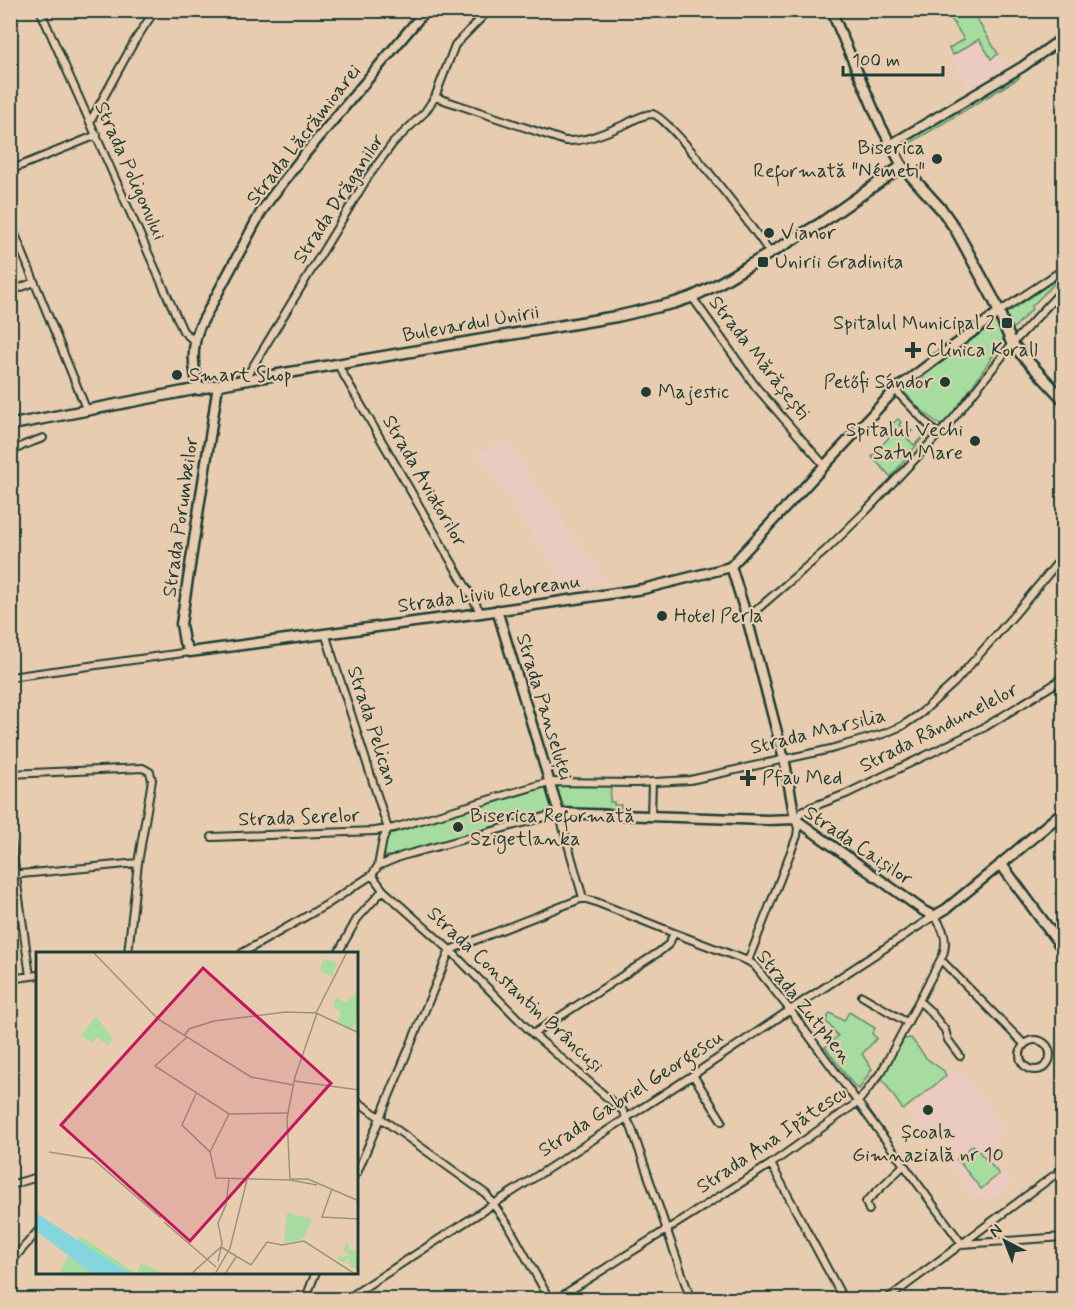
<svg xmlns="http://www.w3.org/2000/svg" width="1074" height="1310" font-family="Mynerve,sans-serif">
<rect width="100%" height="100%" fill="#e8ccaf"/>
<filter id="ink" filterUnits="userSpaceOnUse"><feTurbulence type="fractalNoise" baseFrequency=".0167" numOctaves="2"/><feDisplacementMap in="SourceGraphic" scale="12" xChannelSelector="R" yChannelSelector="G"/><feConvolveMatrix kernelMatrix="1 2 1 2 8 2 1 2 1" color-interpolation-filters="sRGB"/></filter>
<g filter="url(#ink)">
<path fill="#ebcac0" d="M 946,11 L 972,11 L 1006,67 L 970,91 L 945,50 L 964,39 Z
M 506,441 L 606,582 L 565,589 L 557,570 L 477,454 Z
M 954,1071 L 964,1074 L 1000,1122 L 996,1158 L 1012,1183 L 992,1200 L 974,1196 L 906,1111 Z"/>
<path fill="#a6dc9f" stroke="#628c6a" stroke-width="1.5" d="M 946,11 L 972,11 L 998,54 L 991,59 L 979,39 L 953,55 L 949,48 L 964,39 Z
M 1017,74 L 1019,78 L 907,145 L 905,142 Z
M 1062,276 L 1031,307 L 1032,309 L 1011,331 L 1003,316 Z
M 996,321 L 1004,340 L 946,424 L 940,425 L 919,408 L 902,390 Z
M 898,419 L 901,422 L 899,425 L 903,430 L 907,426 L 912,431 L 906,437 L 914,445 L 927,432 L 891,477 L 872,457 L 890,436 L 885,430 Z
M 556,784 L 611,785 L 610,802 L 614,802 L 614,805 L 621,805 L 621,810 C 607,811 575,818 564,806 C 559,801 558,791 556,784 Z
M 546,786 L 554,810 L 391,856 L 386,856 L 383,854 L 389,834 Z
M 849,1012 L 875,1028 L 872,1034 L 877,1038 L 862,1054 L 872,1069 L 859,1089 L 855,1087 L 825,1047 L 838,1036 L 826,1021 L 830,1013 L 844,1021 Z
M 911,1038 L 926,1058 L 944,1071 L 946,1076 L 903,1110 L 882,1079 L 904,1039 Z
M 973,1145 L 999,1174 L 981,1189 L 957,1159 Z"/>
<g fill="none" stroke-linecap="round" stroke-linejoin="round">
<g stroke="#1f3d34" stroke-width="10">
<path id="minor" d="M 40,10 L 183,331 L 194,341
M 435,97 L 565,141 C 585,142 607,132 626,124 C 634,120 643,114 652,114 C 669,115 757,234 770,253
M 90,122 L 134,42 L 155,10
M 10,170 L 97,135
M 10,222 L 87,411
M 10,292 L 34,282
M 692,297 L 756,387 L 824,465
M 999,312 L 1064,269
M 338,365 L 481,613
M 241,380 L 250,371 L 368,177 L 393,143 L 425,112 L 435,97 L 455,45 L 489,10
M 895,390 L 938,435
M 10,453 L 24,445 L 43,438
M 747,618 L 826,550 L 866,511 L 953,419 L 1012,344 L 1064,288
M 325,633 L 388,829
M 10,677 L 190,652
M 10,774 L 143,768 L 150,772 L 152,780 L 138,863 L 128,953
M 651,816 L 652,782
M 10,834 L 30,976
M 212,837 L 375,831 L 394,828 L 549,782 L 637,783 L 690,780 L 831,749 L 883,734 L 902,726 L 920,714 L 955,682 L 1014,615 L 1064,555
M 378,866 L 402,856 L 559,813 L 583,898
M 10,875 L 138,863
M 372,875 L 383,890 L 450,950 L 533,1034 L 623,1111 L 632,1129 L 691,1300
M 450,950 L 583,898 L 596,902 L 674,933 L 748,961 L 754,965 L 790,1010 L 962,1244
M 242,953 L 326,905 L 372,875 L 378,866 L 383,839 L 388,829
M 338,953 L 357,919 L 383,890
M 941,960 L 1024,1044
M 748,961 L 797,836 L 798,828 L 795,819 L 804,810 L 846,794 L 985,727 L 1053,685 L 1064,675
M 10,979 L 38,975
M 862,996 L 908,1023
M 919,1001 L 930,1011 L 945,1030 L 948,1040 L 960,1056
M 533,1034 L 659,952 L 669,944 L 674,933
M1020 1055a15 15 0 1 1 30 0a15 15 0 1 1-30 0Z
M 693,1075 L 722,1121
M 357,1101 L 486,1194 L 508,1225 L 550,1300
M 771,1164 L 844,1300
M 357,1173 L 450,950
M 10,1185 L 38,1177
M 869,1210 L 866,1202 L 904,1165
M 962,1244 L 1064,1237
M 10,1263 L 38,1231
M 305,1300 L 316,1272
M 345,1300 L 693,1075 L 790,1010 L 934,916 C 944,928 948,940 943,955 L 882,1071 L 858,1102 L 771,1164 L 555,1300
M 886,1300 L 1064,1168"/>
</g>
<g stroke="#1f3d34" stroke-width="13">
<path id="secondary" d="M 831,10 L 880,124 L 902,166
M 890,145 L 1022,67 L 1064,37
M 218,385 L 181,624 L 184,642 L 190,652 L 481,613 L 643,589 L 727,568 L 731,566 L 895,390 L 999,312
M 199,390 C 193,368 191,349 199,328 L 260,214 L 270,199 L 304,155 L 426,10
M 731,566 L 747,618 L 785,763 L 795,819
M 497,610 L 559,813 L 767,820 L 795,819 L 924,911 L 934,916 L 946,909 L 1001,864"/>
</g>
<g stroke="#1f3d34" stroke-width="14">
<path id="primary" d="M 10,425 L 228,383 L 619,316 L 674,303 L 692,297 L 716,285 L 821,223 L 902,166 L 942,210 L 956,230 L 994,300 L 1012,344 L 1064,400
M 1064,811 L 1001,864 L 1064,950"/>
</g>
<use href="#minor" stroke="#e8ccaf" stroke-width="6"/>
<use href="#secondary" stroke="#e8ccaf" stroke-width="8"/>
<use href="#primary" stroke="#e8ccaf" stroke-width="9"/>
</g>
</g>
<g fill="#1f3d34" stroke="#e8ccaf" stroke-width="2">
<circle cx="937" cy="159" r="6"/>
<circle cx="769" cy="233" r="6"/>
<rect x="757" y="256" width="12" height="12" rx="3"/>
<rect x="1001" y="317" width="12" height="12" rx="3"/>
<path d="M910 341h6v6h6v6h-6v6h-6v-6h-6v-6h6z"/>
<circle cx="177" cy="375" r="6"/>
<circle cx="945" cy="382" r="6"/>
<circle cx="646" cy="392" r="6"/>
<circle cx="975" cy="441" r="6"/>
<circle cx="662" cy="616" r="6"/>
<path d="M745 769h6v6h6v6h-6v6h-6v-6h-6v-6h6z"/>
<circle cx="458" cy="827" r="6"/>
<circle cx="928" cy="1110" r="6"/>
</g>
<g text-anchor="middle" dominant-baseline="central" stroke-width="4.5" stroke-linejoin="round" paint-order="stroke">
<g font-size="20" fill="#1f3d34" stroke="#e8ccaf">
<text transform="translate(304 135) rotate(-52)">Strada Lăcrămioarei</text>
<text transform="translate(130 171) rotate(66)">Strada Poligonului</text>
<text transform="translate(339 199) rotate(-57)">Strada Drăganilor</text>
<text transform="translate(471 324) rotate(-10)">Bulevardul Unirii</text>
<text transform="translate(759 358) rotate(52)">Strada Mărășești</text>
<text transform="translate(424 481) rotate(60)">Strada Aviatorilor</text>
<text transform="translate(181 517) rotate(-82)">Strada Porumbeilor</text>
<text transform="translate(489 594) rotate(-8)">Strada Liviu Rebreanu</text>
<text transform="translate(544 707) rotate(73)">Strada Panseluței</text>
<text transform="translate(372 726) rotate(72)">Strada Pelican</text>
<text transform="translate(939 728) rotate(-27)">Strada Rândunelelor</text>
<text transform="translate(818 732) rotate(-14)">Strada Marsilia</text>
<text transform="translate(299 818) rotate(-2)">Strada Serelor</text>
<text transform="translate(858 846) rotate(34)">Strada Caișilor</text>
<text transform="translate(515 990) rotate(43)">Strada Constantin Brâncuși</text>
<text transform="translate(804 1007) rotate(51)">Strada Zutphen</text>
<text transform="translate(631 1094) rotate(-33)">Strada Gabriel Georgescu</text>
<text transform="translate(772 1140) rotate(-34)">Strada Ana Ipătescu</text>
</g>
<g font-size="20" fill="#1f3d34" stroke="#e8ccaf" text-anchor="start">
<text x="925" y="148" text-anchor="end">Biserica<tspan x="925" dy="23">Reformată "Németi"</tspan></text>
<text x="781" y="233">Vianor</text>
<text x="775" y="262">Unirii Gradinita</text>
<text x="995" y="323" text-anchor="end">Spitalul Municipal 2</text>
<text x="926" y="350">Clinica Korall</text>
<text x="189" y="375">Smart Shop</text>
<text x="933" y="382" text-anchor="end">Petőfi Sándor</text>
<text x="658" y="392">Majestic</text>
<text x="963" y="430" text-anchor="end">Spitalul Vechi<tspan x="963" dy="23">Satu Mare</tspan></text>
<text x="674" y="616">Hotel Perla</text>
<text x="762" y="778">Pfau Med</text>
<text x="470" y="816">Biserica Reformată<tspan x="470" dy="23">Szigetlanka</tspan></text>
<text x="928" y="1132" text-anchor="middle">Școala<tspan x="928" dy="23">Gimnazială nr 10</tspan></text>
</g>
</g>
<g transform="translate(36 952)">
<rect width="322" height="322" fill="#e8ccaf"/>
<path d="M 287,7 L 301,10 L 296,25 L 284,19 ZM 318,42 L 322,42 L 322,69 L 316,76 L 322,81 L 301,69 L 305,61 L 297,53 L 300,46 L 311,51 ZM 60,64 L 77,87 L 72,93 L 61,85 L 57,91 L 45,84 ZM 251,261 L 276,267 L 267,287 L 248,291 ZM 44,284 L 101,322 L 105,311 L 128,322 L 31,322 L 24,319 ZM 310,290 L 314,293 L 312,297 L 322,299 L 322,321 L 320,316 L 314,315 L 316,311 L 312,313 L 313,306 L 308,310 L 301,307 L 305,301 L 305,306 L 314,304 L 308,299 Z" fill="#a6dc9f"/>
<path d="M 0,261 L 80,313 L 98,322 L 57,322 L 0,279 Z" fill="#84d5dd"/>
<path fill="none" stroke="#98937e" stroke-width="1.5" d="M 57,0 L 122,67 L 215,125 L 257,133M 280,61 L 311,0M 148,84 L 153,77 L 178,69 L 250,60 L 280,61 L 323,81M 151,85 L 119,114 L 193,162 L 253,161M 258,129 L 323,138M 160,142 L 146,173 L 174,200 L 180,226 L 254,228 L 251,166 L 259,125 L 281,61M 13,200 L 57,207 L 125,266M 174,200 L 193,162M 255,227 L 272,227 L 323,249M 254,228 L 281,233M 296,237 L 286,265 L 323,267M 128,270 L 180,315M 182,309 L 186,291 L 182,271 L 190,253 L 193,227M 155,322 L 185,295 L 215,313 L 231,290 L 246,293 L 268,289 L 319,322M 179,322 L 194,296 L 211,228M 189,322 L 200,305"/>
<path fill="#c2185b" fill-opacity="0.15" stroke="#c2185b" stroke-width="3" d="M 167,16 L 295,131 L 154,289 L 25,173 Z"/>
<rect width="322" height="322" fill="none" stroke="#1f3d34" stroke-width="3"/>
</g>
<rect width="1074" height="1310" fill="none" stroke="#e8ccaf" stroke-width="36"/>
<rect x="18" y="18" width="1038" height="1274" fill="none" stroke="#1f3d34" stroke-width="2" filter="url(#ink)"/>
<g transform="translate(1005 1241) rotate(318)" stroke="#e8ccaf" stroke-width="4.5" paint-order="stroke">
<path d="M0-4.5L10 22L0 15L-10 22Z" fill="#1f3d34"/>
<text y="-9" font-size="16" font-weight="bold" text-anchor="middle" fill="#1f3d34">N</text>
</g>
<path d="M843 66v9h100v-9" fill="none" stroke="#1f3d34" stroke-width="3"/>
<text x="852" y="66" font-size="18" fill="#1f3d34" stroke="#e8ccaf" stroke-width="4.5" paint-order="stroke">100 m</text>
</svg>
